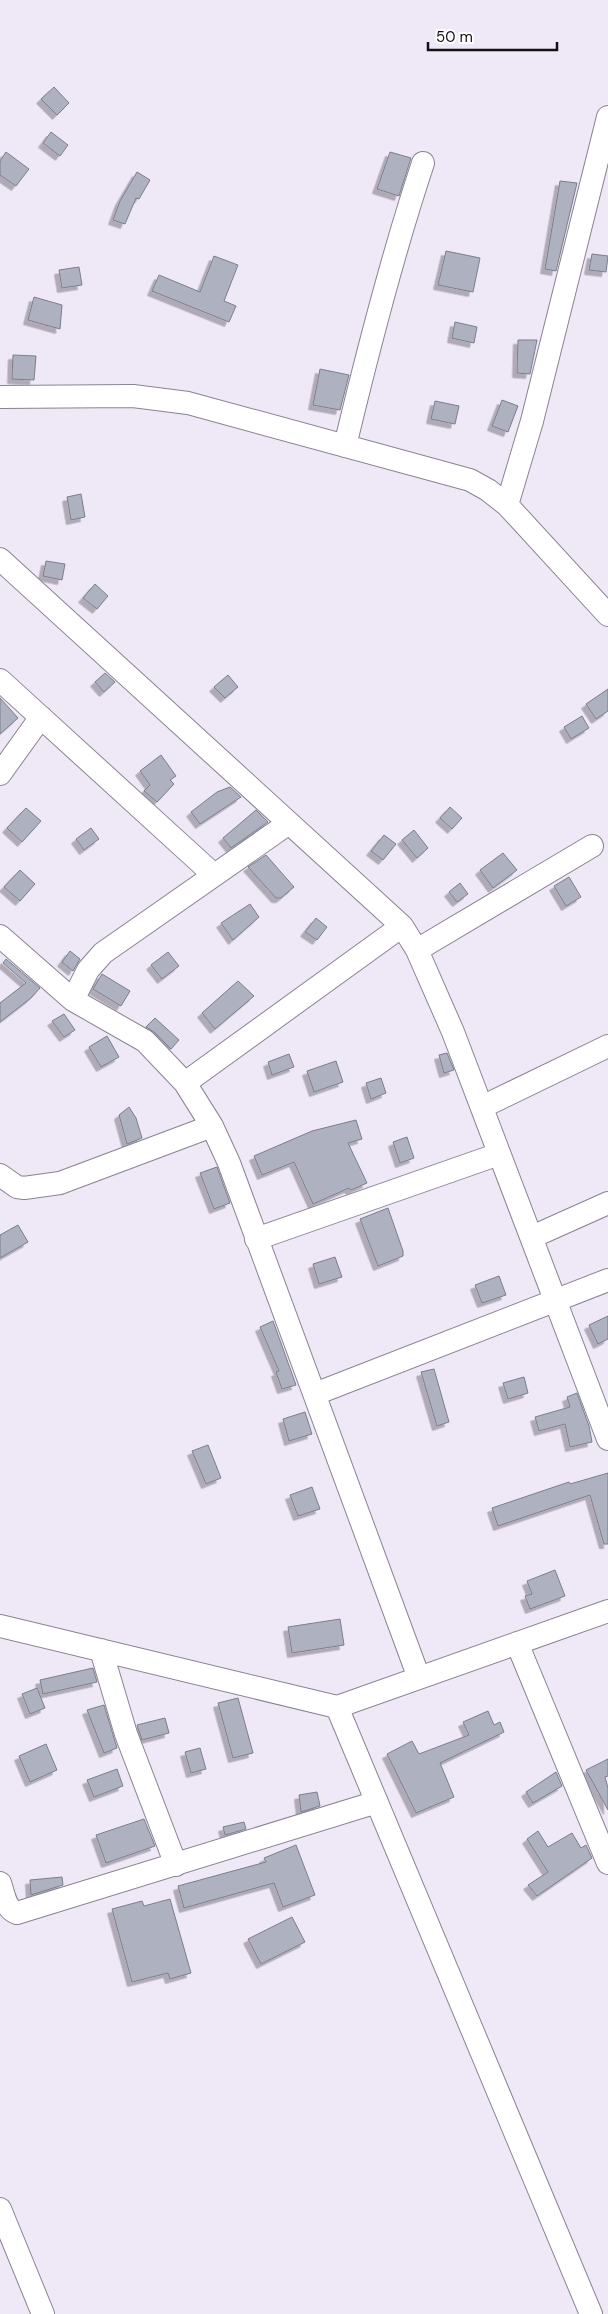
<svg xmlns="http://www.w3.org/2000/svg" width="608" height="2314" font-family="'DM Sans',sans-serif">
<defs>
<filter id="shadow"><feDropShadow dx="-4.5" dy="4.5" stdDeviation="0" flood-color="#0004"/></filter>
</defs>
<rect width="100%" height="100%" fill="#efe8f7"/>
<path fill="#aeb1c0" stroke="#7b7e8c" filter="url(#shadow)" d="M 54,87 L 69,103 L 57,115 L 41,99 Z
M 51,132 L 68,145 L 60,156 L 43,143 Z
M 6,152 L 29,169 L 16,186 L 0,175 L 0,161 Z
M 390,152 L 411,158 L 399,196 L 377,189 Z
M 137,172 L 150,180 L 139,199 L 136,198 L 125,224 L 113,220 L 120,201 Z
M 560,181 L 577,183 L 556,271 L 545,269 Z
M 446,251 L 480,258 L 473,292 L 438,285 Z
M 592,254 L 608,256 L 606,272 L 589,270 Z
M 214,256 L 238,265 L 224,301 L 236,306 L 229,322 L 152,291 L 159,275 L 200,292 Z
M 79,267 L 82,285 L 62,288 L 59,270 Z
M 34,297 L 62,305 L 60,329 L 28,320 Z
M 455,322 L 477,327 L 474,343 L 452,338 Z
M 518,340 L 537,340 L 530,374 L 517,373 Z
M 13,355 L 36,356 L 34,380 L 12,379 Z
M 320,369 L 349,375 L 340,410 L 313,405 Z
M 502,400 L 518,406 L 508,432 L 492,426 Z
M 435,401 L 459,406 L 455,424 L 431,419 Z
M 81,494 L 85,517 L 71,520 L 67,497 Z
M 46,561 L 65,564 L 62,580 L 43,576 Z
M 95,584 L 108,596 L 97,609 L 83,598 Z
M 105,673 L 115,682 L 104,692 L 95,682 Z
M 228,675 L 238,687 L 225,698 L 214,687 Z
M 608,689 L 608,711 L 596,719 L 586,704 Z
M 0,698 L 18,718 L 0,734 Z
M 582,716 L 589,728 L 571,739 L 564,727 Z
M 161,755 L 176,776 L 170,780 L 174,784 L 157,802 L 144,791 L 150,785 L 140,771 Z
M 230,787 L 241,797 L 200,824 L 191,812 L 217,792 Z
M 450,807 L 462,818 L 452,829 L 440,818 Z
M 26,808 L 41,821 L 22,842 L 7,828 Z
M 256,810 L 268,822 L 231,848 L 223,838 Z
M 91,828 L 99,839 L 84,850 L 76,839 Z
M 414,830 L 428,848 L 417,858 L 402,840 Z
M 384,835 L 396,844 L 383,860 L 371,851 Z
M 503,853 L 517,870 L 493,888 L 480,870 Z
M 266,855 L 294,887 L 281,898 L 276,898 L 248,867 Z
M 20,870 L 35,884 L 20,901 L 4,887 Z
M 569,877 L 581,897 L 566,906 L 554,886 Z
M 460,883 L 468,894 L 457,902 L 449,892 Z
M 250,904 L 259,917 L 233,940 L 221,923 Z
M 316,918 L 327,927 L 317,940 L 305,932 Z
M 70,951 L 80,959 L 73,971 L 62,962 Z
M 168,952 L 179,966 L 162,979 L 151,965 Z
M 6,959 L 40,988 L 31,998 L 0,1022 L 0,1003 L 26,983 L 3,963 Z
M 102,974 L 130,991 L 121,1006 L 93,989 Z
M 238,981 L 254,996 L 215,1029 L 202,1013 Z
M 64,1014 L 75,1030 L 64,1037 L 52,1021 Z
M 155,1018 L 179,1040 L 171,1049 L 154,1032 L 146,1027 Z
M 107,1036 L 119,1057 L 101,1067 L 89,1047 Z
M 447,1053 L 454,1070 L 444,1073 L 439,1055 Z
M 289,1054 L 294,1067 L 272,1075 L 268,1062 Z
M 336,1061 L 343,1082 L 314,1092 L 307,1071 Z
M 381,1078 L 386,1093 L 371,1099 L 366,1083 Z
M 129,1107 L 136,1118 L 142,1138 L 127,1144 L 119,1115 Z
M 356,1120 L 362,1139 L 348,1143 L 367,1183 L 351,1190 L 349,1188 L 313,1204 L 294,1162 L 262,1175 L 254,1156 L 312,1131 Z
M 407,1137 L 414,1158 L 400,1163 L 393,1142 Z
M 217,1167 L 230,1203 L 214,1209 L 200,1173 Z
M 388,1208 L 403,1251 L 403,1256 L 378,1266 L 360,1219 Z
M 18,1225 L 28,1242 L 0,1258 L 0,1235 Z
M 335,1257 L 342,1277 L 319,1284 L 313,1264 Z
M 499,1276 L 506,1295 L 482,1303 L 475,1285 Z
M 608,1316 L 608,1339 L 598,1344 L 589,1325 Z
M 273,1321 L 296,1385 L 282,1389 L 276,1372 L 279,1371 L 260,1327 Z
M 434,1369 L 449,1422 L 437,1426 L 421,1372 Z
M 524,1377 L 528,1393 L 508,1399 L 503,1383 Z
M 577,1393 L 589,1426 L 592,1442 L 570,1447 L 565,1424 L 539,1431 L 535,1417 L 570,1407 L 567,1397 Z
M 305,1412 L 312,1434 L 289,1441 L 283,1419 Z
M 208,1445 L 221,1478 L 206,1484 L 192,1451 Z
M 608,1473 L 608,1544 L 604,1544 L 590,1495 L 498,1526 L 492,1508 L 569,1482 L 570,1484 Z
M 312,1487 L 320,1509 L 298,1516 L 290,1495 Z
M 555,1570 L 565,1596 L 530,1609 L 525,1596 L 532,1594 L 527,1581 Z
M 340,1619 L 344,1645 L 292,1653 L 288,1627 Z
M 93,1668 L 97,1682 L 43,1694 L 40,1680 Z
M 37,1688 L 45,1708 L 30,1714 L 22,1694 Z
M 238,1698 L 253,1753 L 233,1758 L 218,1703 Z
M 104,1705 L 117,1748 L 104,1753 L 87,1710 Z
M 488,1711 L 494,1725 L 500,1722 L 504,1732 L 440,1763 L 454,1797 L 416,1813 L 387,1754 L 412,1741 L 419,1754 L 469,1735 L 463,1722 Z
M 165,1718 L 169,1733 L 142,1740 L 137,1725 Z
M 46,1744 L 57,1770 L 30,1782 L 19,1756 Z
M 200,1748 L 206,1769 L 191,1773 L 185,1752 Z
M 608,1759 L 608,1776 L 605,1777 L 608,1788 L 608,1810 L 586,1770 Z
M 117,1769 L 123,1786 L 94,1797 L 87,1780 Z
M 556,1772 L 562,1786 L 533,1803 L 526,1792 Z
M 317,1792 L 320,1806 L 301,1812 L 299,1795 Z
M 144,1819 L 155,1846 L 106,1863 L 96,1835 Z
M 244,1822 L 246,1829 L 225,1835 L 223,1827 Z
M 538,1831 L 548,1847 L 572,1833 L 581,1848 L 586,1845 L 592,1858 L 537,1896 L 528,1885 L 548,1872 L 527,1839 Z
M 296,1845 L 315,1895 L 283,1907 L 274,1883 L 184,1908 L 178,1886 L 266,1862 L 264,1858 Z
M 62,1877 L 63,1885 L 31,1895 L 30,1880 Z
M 170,1899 L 191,1973 L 170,1979 L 168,1973 L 132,1982 L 112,1909 L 142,1901 L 144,1906 Z
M 292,1917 L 305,1942 L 261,1964 L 248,1939 Z"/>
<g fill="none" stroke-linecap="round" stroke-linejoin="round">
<g stroke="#8a8391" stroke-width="24">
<path id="minor" d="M 0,397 L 133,396 L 188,403 L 470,480 L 488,490 L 507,505 L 608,615
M 345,446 C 368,350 392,256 423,163
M 507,505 L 532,421 L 608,117
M 0,559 L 402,926 L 417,950 L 453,1032 L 608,1439
M 0,680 L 214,875
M 0,774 L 41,717
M 0,936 L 73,1000 L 145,1041 L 185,1083 L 212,1126 L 229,1163 L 419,1678
M 417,950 L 592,846
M 73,1000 L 88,970 L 103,953 L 289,823
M 185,1083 L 402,926
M 482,1107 L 608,1046
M 0,1175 L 17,1187 L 24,1188 L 60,1183 L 212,1126
M 532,1237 L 608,1203
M 256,1239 L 499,1154
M 315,1394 L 608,1280
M 0,1626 L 337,1707 L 608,1611
M 517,1643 L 608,1863
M 101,1650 L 126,1734 L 176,1865
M 337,1707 L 591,2314
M 0,1883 C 4,1894 5,1909 17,1913 L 377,1802
M 0,2209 L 43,2314"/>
</g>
<use href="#minor" stroke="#fff" stroke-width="22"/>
</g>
<path d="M428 42v8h129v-8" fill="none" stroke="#141116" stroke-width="2.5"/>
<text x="436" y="42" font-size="15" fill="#141116" stroke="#ffffff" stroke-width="4" paint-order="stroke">50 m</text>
</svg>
